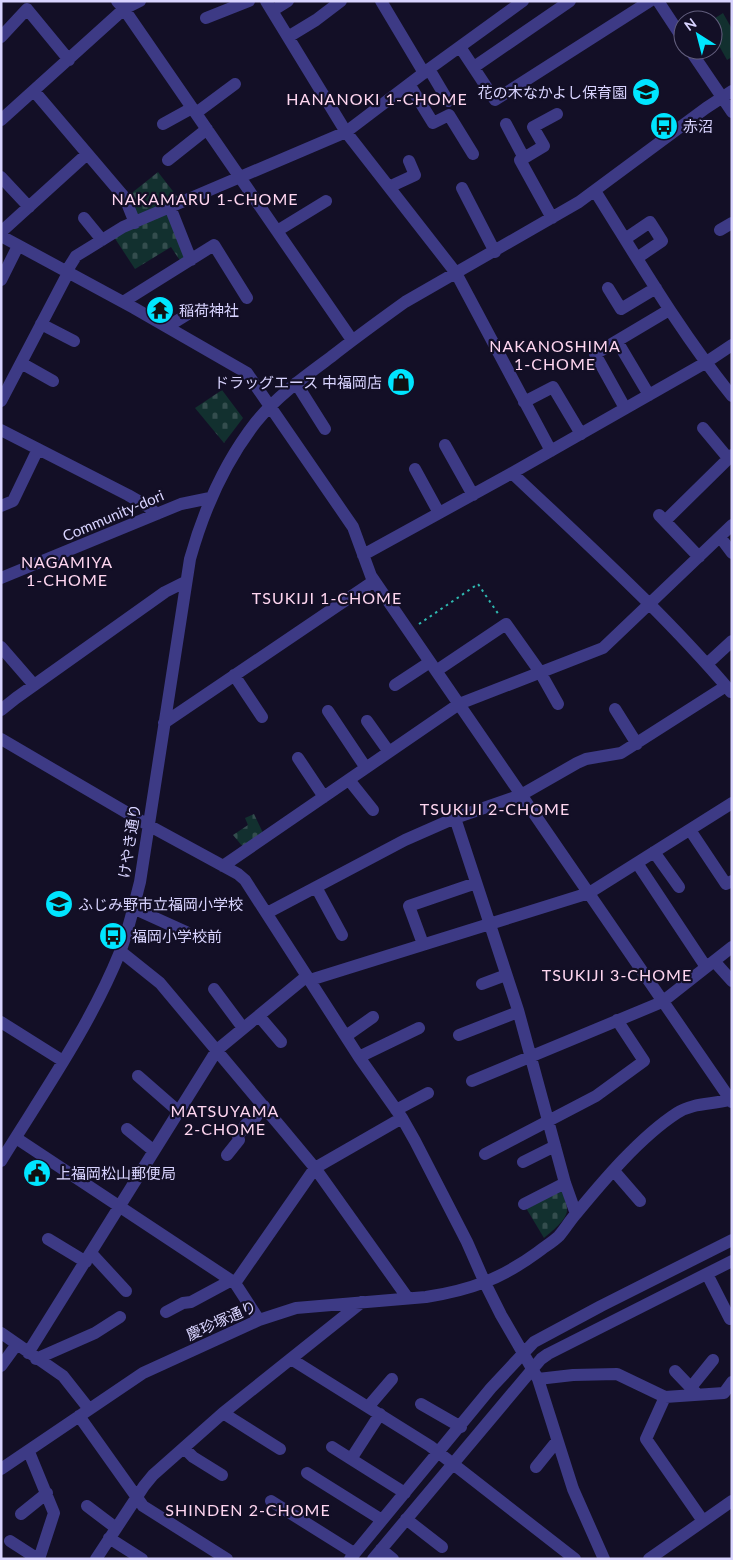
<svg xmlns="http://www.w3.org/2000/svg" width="733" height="1560" font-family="Lato,'Noto Sans JP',sans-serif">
<defs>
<pattern id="cemetery-stones" width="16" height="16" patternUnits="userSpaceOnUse" patternTransform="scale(1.25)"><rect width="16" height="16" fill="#12302f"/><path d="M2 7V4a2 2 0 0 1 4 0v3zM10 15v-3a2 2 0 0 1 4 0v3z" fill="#344d4e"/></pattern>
</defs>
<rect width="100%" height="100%" fill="#130f26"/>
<path fill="#12302f" d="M 723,13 L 732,29 L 732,57 L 727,60 L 713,35 L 713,20 L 712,20 Z"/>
<path fill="url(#cemetery-stones)" d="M 158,172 L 179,199 L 139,218 L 128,196 Z
M 168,211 L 187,258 L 181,262 L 171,247 L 135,269 L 114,237 Z
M 222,390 L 243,418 L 224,443 L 195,408 Z
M 254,814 L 263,833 L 243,847 L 233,835 L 248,825 L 245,818 Z
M 563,1189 C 564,1195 567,1203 567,1210 C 567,1220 551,1232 544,1238 L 526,1208 Z"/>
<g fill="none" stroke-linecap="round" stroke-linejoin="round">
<path stroke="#2fb8b0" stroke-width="2" stroke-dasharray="2.5 4" stroke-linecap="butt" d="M 419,624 L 478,584 L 499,615"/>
<path stroke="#3d3a85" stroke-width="12" d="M 117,1 L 124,9 L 352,340
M 266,1 L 346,132 L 456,273 L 551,451
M 381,1 L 424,73
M 658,1 L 683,39
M 272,11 L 288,1
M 206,18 L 249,1
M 1,37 L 27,9 L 69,60
M 288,37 L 316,20 L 341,1
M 460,47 L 495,100 L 650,1
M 690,50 L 732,112
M 474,67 L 570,1
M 429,69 L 448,101
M 409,84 L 433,123 L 449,115 L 473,154
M 34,91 L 125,198 L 135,223
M 196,113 L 235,84
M 1,120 L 124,9 L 140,1
M 163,124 L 192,108
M 506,124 L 524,158 L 520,160 L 552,218
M 524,158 L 544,146 L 533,127 L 557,114
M 168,160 L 207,129
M 1,177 L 29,207
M 389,187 L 415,175 L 409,161
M 462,188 L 495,252
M 595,191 C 639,261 680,332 732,396
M 170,207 L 191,260
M 84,218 L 102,240
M 720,230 L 732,223
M 277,231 L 326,201
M 1,232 L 87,154
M 1,236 L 134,308 L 247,373 L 353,527 L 371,576 L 732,1102
M 625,239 L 650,222 L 662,241 L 637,258
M 66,272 L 76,256 L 123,227 L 346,132 L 429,69 L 523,1
M 1,280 L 18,246
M 608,288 L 621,309 L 656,288
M 123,302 L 214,245 L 247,298
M 41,324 L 74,341
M 167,327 L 196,309
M 617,341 L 649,395
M 21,363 L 53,381
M 296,383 L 325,429
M 1,401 L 68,273
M 524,402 L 553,387 L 581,434
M 625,408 L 595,354 L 669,310
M 703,428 L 728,458
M 1,430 L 128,495 L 147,506 L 157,514
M 445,445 L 473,495
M 415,469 L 439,513
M 512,473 C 587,544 664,613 731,692
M 1,506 L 13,501 L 38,449
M 659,515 L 699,557
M 665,521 L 732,455
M 720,537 L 732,553
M 363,555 L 512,473 L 705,363 L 732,345
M 1,578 L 181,504 L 210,498
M 1,647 L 34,685
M 707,664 L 732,641
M 436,671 L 506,624 L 540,672 L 558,704
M 234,675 L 262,717
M 395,685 L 430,662
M 615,709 L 637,744
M 1,710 L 16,698 L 165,592 L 185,582
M 328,711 L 366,768
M 367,721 L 389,752
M 164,723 L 374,581
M 1,739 L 148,825 L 238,874 L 245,880 L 359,1057 L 402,1118 L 415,1141 L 467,1242 L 485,1283 L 501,1315 L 538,1379 L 573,1489 L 604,1559
M 298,758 L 324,797
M 349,780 L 373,810
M 455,818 L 518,1010 L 565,1183 L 576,1214
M 690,830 L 726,884 L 732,881
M 654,852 L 679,887
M 637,863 L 706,967
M 223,866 L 459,704 L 603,648 L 732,525
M 316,887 L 342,935
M 133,908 L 186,932
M 267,913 L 405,840 L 455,818 L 521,795 L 577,763 L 586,759 L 621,753 L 726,686
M 423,944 L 409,906 L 476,883
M 120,951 L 160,983 L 285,1132 L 315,1168 L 407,1297
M 714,961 L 732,981
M 310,980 L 589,893 L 732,803
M 482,984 L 506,975
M 214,989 L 243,1028
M 259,1016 L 281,1042
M 1,1022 L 63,1061
M 459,1035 L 518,1012
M 346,1036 L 373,1017
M 359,1057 L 419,1028
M 138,1076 L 178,1111
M 472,1081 L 662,1002 L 732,947
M 396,1110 L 428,1093
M 127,1129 L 154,1151
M 16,1138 L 235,1283 L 259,1320
M 485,1154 L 596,1096 L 644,1061 L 617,1020
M 227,1155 L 239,1140 L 238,1136 L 246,1124 L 250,1125 L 264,1106
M 1,1161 C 43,1093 90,1026 120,952 C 129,929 134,905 140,882 L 190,559 C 204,509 224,463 256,422 C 277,396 304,377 331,357 C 355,338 380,320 405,302 L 579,202 L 706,108 L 732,91
M 523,1162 L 555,1146
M 614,1171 L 640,1201
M 524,1204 L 565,1183
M 48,1239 L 86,1262
M 91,1253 L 126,1291
M 707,1274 L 730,1319
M 235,1283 L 315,1168 L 402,1118
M 166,1312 L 183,1303 L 191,1302 L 230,1281
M 1,1333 L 63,1376 L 89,1409
M 28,1353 L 217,1050 L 307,976
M 36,1359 L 95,1333 L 120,1317
M 291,1359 L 430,1446 L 575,1559
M 1,1366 L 17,1344
M 675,1371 L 696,1393
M 538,1379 L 573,1375 L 617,1374 L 665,1397 L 724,1393 L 732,1382
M 692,1386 L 713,1360
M 665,1397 L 646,1439 L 703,1521
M 421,1404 L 461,1427
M 368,1407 L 392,1379
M 223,1413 L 280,1449
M 380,1414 L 351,1459 L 405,1493
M 79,1416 L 143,1506 L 227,1559
M 332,1447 L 351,1459
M 184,1448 L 193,1457 L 222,1475
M 29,1452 L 54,1513 L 39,1559
M 536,1467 L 557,1441
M 1,1469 L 143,1373 L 259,1320 L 296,1308 L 426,1297 C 471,1290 501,1279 538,1252 C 544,1247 553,1242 559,1236 C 565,1229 569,1222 575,1215 C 603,1181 640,1137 677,1113 C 694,1102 714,1105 732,1099
M 307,1473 L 382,1520
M 271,1501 L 354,1553
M 87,1506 L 116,1528
M 21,1514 L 47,1493
M 406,1519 L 442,1547
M 109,1538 L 142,1559
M 10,1541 L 38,1559
M 381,1549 L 393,1559
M 96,1559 L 144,1486 L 153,1475 L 223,1413 L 362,1302
M 350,1559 L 491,1388 L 534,1342 L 601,1306 L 732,1240
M 373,1559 L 541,1359 L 548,1354 L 732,1261
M 649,1559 L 732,1501"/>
</g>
<defs>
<g id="school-disc" transform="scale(1.4375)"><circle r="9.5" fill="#00e5ff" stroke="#130f26"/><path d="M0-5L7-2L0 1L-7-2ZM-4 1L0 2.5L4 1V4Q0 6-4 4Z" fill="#111"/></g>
<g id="bus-disc" transform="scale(1.4375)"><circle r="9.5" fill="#00e5ff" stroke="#130f26"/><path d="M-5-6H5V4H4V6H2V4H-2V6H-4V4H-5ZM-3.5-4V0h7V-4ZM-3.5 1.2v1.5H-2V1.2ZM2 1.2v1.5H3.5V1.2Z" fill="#111"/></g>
<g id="temple-disc" transform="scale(1.4375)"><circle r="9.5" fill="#00e5ff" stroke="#130f26"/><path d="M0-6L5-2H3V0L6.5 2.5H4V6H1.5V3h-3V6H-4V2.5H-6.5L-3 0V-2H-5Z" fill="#111"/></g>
<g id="shop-disc" transform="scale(1.4375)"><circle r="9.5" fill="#00e5ff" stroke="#130f26"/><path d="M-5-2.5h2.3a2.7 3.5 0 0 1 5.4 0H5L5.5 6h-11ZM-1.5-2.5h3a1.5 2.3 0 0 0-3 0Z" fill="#111"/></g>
<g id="civic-disc" transform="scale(1.4375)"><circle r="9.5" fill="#00e5ff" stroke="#130f26"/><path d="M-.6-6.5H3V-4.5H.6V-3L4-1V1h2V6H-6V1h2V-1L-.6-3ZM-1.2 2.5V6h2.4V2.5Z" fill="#111"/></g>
</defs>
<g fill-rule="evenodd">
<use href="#school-disc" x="646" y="92"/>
<use href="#bus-disc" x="664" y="126"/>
<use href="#temple-disc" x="160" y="310"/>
<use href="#shop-disc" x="401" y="382"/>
<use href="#school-disc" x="59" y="904"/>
<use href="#bus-disc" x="113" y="936"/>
<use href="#civic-disc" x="37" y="1173"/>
</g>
<g text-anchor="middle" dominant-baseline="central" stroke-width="4.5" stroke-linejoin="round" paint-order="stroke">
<g font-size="15" fill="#d9d4ff" stroke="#130f26" text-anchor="start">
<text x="627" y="92" text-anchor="end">花の木なかよし保育園</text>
<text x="683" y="126">赤沼</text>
<text x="179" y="310">稲荷神社</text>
<text x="382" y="382" text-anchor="end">ドラッグエース 中福岡店</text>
<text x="78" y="904">ふじみ野市立福岡小学校</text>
<text x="132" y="936">福岡小学校前</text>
<text x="56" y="1173">上福岡松山郵便局</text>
</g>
<g font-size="15" fill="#d9d4ff" stroke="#130f26">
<text transform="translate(113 515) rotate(-23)">Community-dori</text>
<text transform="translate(129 841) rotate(-81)">けやき通り</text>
<text transform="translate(221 1320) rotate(-24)">慶珍塚通り</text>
</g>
<g font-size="16" letter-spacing="1" fill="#ffd6f0" stroke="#130f26">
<text x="377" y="98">HANANOKI 1-CHOME</text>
<text x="205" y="198">NAKAMARU 1-CHOME</text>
<text x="555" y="345">NAKANOSHIMA<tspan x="555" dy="18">1-CHOME</tspan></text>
<text x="67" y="561">NAGAMIYA<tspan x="67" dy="18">1-CHOME</tspan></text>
<text x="327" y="597">TSUKIJI 1-CHOME</text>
<text x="495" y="808">TSUKIJI 2-CHOME</text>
<text x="617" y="974">TSUKIJI 3-CHOME</text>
<text x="225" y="1110">MATSUYAMA<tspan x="225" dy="18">2-CHOME</tspan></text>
<text x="248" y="1509">SHINDEN 2-CHOME</text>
</g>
</g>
<rect width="733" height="1560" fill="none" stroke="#d9d4ff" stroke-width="5"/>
<g transform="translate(698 35) rotate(324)"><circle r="24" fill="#130f26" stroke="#625e7d"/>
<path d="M0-4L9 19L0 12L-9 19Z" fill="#00e5ff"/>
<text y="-8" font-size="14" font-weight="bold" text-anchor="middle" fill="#d9d4ff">N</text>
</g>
</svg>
